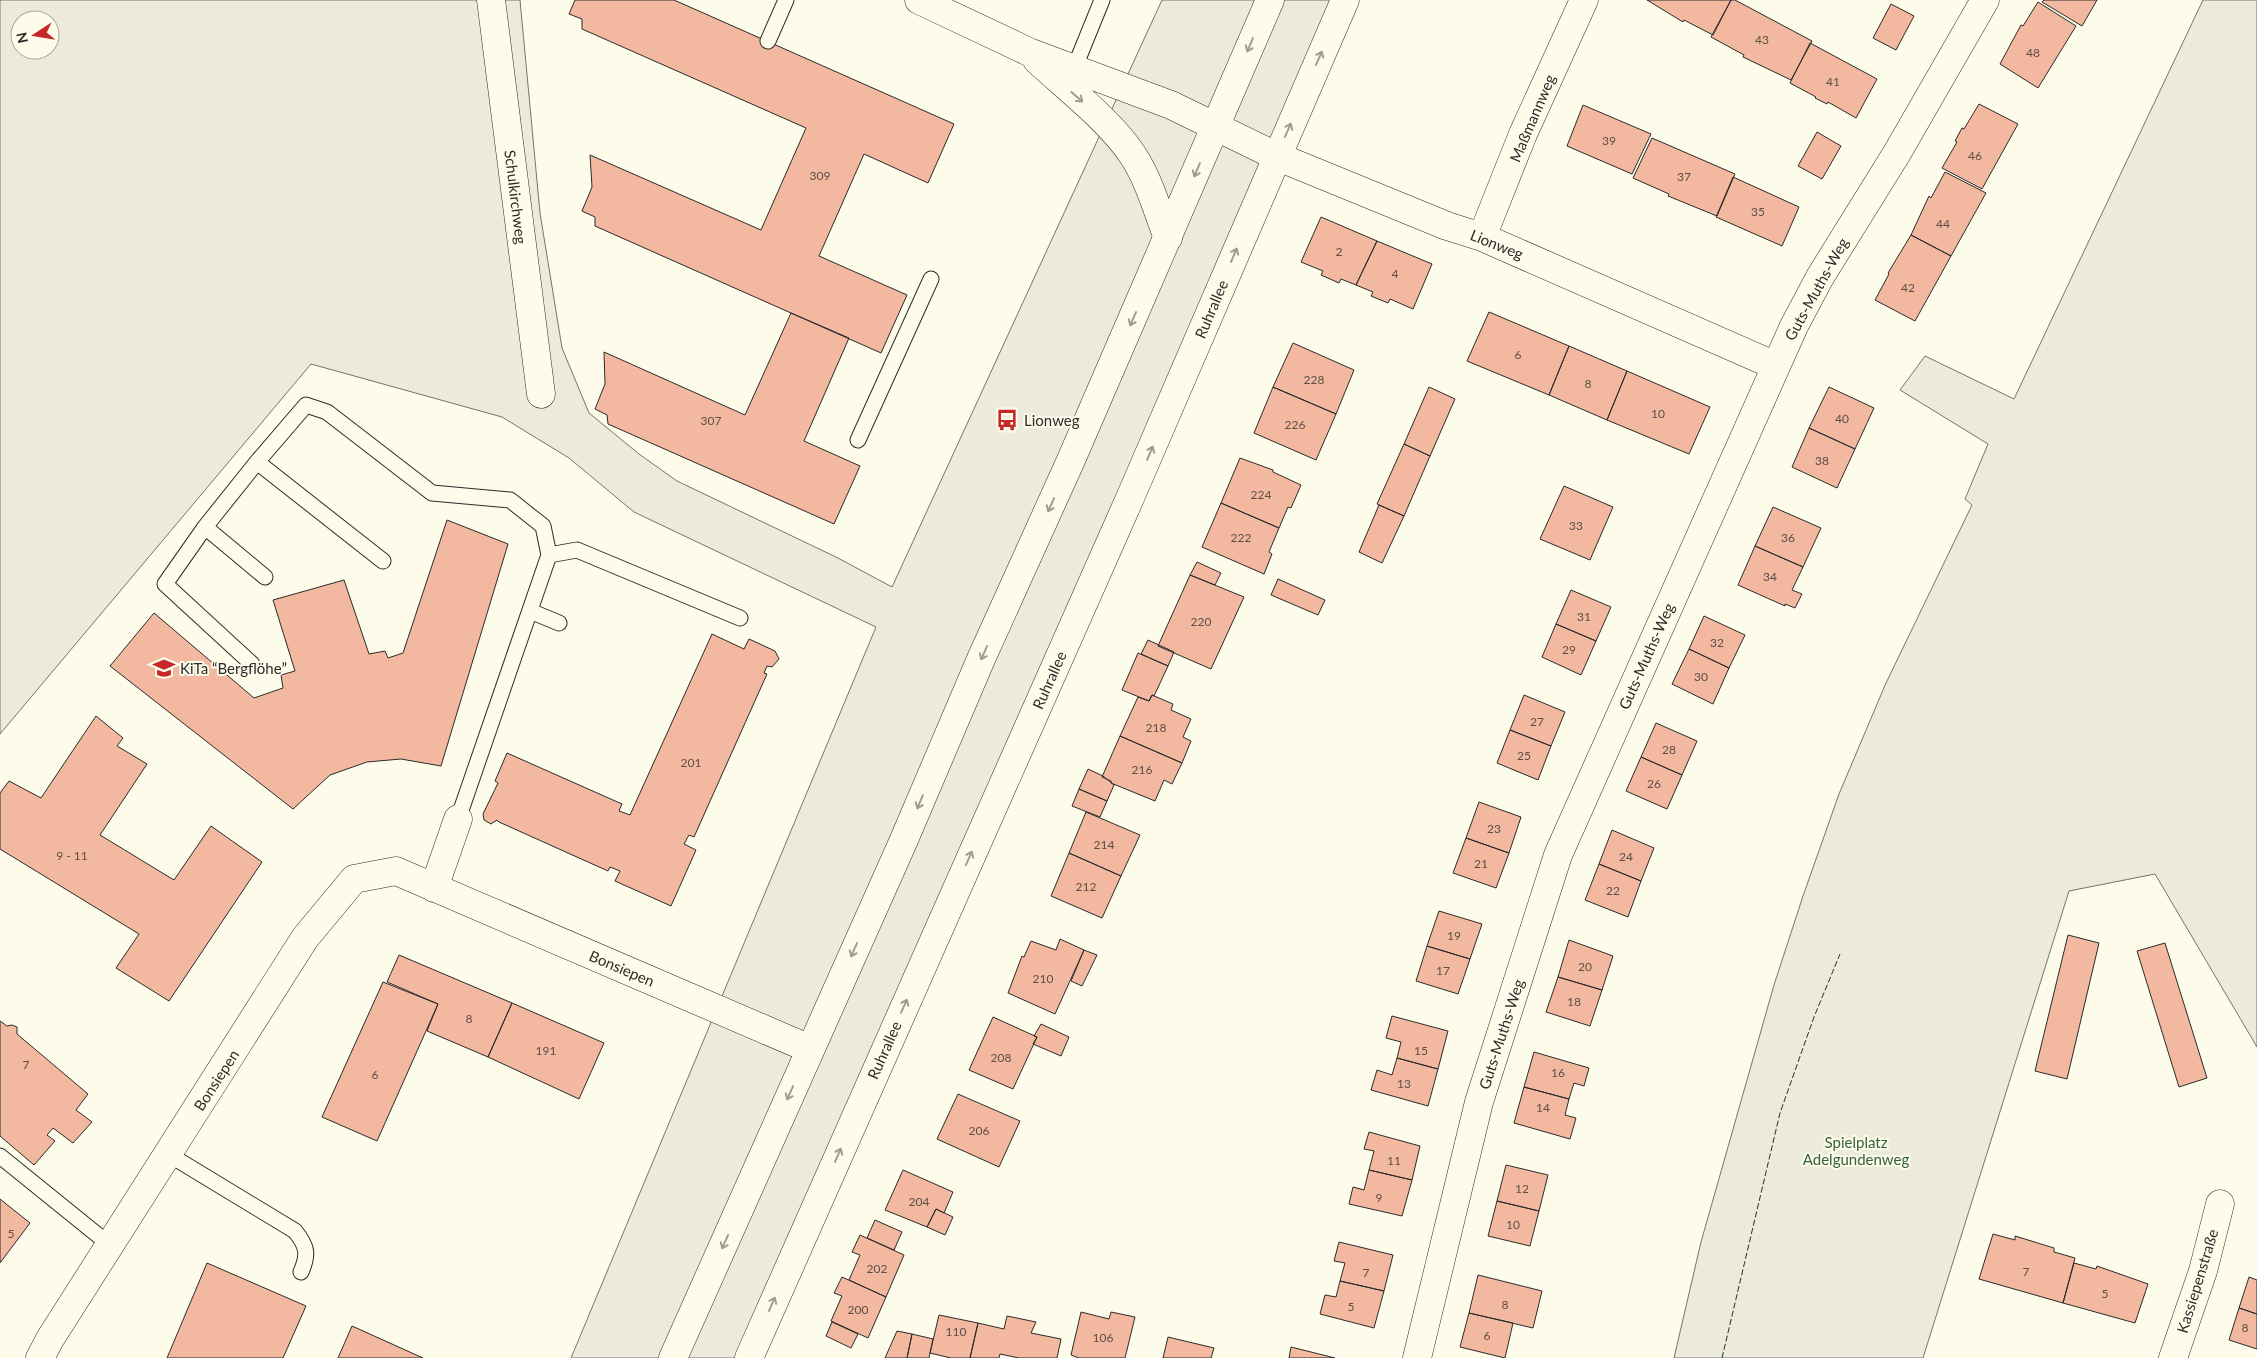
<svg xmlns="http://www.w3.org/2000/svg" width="2257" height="1358" font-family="Lato,sans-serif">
<rect width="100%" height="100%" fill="#fdfbea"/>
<path fill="#ecebdb" stroke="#74746e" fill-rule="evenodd" d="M 0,0 L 520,0 L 540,213 L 562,348 L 589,413 L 639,454 L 677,481 L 838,558 L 892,587 L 1162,0 L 1343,0 L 747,1358 L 571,1358 L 876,627 L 634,512 L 569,458 L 502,417 L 311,364 L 0,734 ZM 20,20 L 50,20 L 50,50 L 20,50 Z
M 2203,0 L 2257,0 L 2257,1047 L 2155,874 L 2069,891 L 1923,1358 L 1674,1358 L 1701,1242 L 1774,985 L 1803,896 L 1839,794 L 1886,683 L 1972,505 L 1965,499 L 1988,444 L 1900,390 L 1925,356 L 2014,399 Z"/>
<path fill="#f2b8a0" stroke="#2b2b2b" d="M 575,0 L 674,0 L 954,124 L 928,183 L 864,154 L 819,256 L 907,295 L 881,353 L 595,226 L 595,217 L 582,211 L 592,187 L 590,155 L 761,230 L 806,128 L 582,29 L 582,19 L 569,14 Z
M 1647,0 L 1731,0 L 1713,35 L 1684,20 L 1683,22 Z
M 1731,0 L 1735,0 L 1812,41 L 1791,80 L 1743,57 L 1744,55 L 1711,37 Z
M 2044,0 L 2097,0 L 2082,26 L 2042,2 Z
M 2038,2 L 2076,26 L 2038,88 L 2000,64 L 2021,25 L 2023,26 Z
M 1891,4 L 1914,16 L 1896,50 L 1873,38 Z
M 1810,43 L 1877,79 L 1856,118 L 1828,102 L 1827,104 L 1815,98 L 1816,97 L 1790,83 Z
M 1979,104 L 2018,124 L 1982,189 L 1942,168 L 1957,142 L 1955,141 L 1962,128 L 1964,129 Z
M 1583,105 L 1651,134 L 1632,174 L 1567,146 Z
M 1817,132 L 1841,146 L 1822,179 L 1798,166 Z
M 1652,138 L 1735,174 L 1717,216 L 1668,196 L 1669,194 L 1633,178 Z
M 1945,172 L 1986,193 L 1951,256 L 1911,235 L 1929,196 L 1931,198 Z
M 1733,177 L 1799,207 L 1782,246 L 1716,217 Z
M 1321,217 L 1377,241 L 1356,285 L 1341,279 L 1339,283 L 1321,275 L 1323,271 L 1301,262 Z
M 1911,235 L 1951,256 L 1915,321 L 1875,300 L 1889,274 L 1888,273 Z
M 1377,241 L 1432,264 L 1413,309 L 1390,299 L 1388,303 L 1371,296 L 1373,292 L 1356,285 Z
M 1489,312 L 1569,346 L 1549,395 L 1467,361 Z
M 791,313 L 849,338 L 804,441 L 860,466 L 834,524 L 608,424 L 607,415 L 595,409 L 605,384 L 604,352 L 745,415 Z
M 1293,343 L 1354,370 L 1336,414 L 1273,387 Z
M 1569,346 L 1627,371 L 1607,420 L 1549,395 Z
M 1627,371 L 1710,407 L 1689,454 L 1607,420 Z
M 1273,387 L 1336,414 L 1316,460 L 1254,433 Z
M 1429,387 L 1455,399 L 1430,456 L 1404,444 Z
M 1829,387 L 1874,408 L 1855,449 L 1809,428 Z
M 1809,428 L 1855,449 L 1837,488 L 1792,467 Z
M 1404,444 L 1430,456 L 1404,516 L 1377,504 Z
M 1240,458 L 1273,470 L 1273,472 L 1301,485 L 1291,508 L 1288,507 L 1279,528 L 1221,503 Z
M 1564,486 L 1613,507 L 1590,560 L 1540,539 Z
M 1221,503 L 1279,528 L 1269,552 L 1272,554 L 1264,574 L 1202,547 Z
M 1379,505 L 1404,516 L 1382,563 L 1359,552 Z
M 1773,507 L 1821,528 L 1803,567 L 1755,546 Z
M 447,520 L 508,544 L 441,766 L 401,759 L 367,762 L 330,775 L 293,809 L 110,666 L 154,613 L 254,698 L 283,688 L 281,675 L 295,671 L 273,600 L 344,580 L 369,654 L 385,651 L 388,658 L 403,653 Z
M 1755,546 L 1803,567 L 1792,590 L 1802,594 L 1795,608 L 1785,604 L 1785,606 L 1738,585 Z
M 1197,562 L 1221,573 L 1215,585 L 1190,575 Z
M 1190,575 L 1244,597 L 1211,669 L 1158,646 Z
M 1278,579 L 1325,600 L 1318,615 L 1271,595 Z
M 1571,590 L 1611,607 L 1596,641 L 1556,624 Z
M 1704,616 L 1745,635 L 1729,668 L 1689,649 Z
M 1556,624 L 1596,641 L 1581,675 L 1542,657 Z
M 712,634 L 744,649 L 749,639 L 775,651 L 779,659 L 772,667 L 767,666 L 764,673 L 767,674 L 694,837 L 689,835 L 684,844 L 696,850 L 671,906 L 615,881 L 620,871 L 610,867 L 608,871 L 499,822 L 497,820 L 491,824 L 484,820 L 483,814 L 498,783 L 495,781 L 507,753 L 622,804 L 619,811 L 630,815 Z
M 1148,640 L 1174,652 L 1168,666 L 1141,654 Z
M 1689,649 L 1729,668 L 1713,704 L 1672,684 Z
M 1138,653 L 1168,666 L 1154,696 L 1152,695 L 1149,701 L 1122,690 Z
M 1152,695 L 1173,704 L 1171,710 L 1191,719 L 1183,737 L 1191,741 L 1182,763 L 1120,736 L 1138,697 L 1149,701 Z
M 1524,695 L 1565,712 L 1551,746 L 1510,730 Z
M 96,716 L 123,738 L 117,746 L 147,764 L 100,835 L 174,880 L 211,826 L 262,862 L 169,1001 L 116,968 L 139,934 L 0,849 L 0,793 L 9,781 L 41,798 Z
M 1656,723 L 1697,741 L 1682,775 L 1641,757 Z
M 1510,730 L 1551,746 L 1538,780 L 1497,763 Z
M 1120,736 L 1182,763 L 1172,784 L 1164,780 L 1155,801 L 1111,783 L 1111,781 L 1102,777 Z
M 1641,757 L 1682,775 L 1667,809 L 1626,791 Z
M 1088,769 L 1103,776 L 1114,785 L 1107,801 L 1079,789 Z
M 1079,789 L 1107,801 L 1100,817 L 1072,806 Z
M 1479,802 L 1521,817 L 1509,853 L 1466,838 Z
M 1086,812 L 1140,835 L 1121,876 L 1069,853 Z
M 1612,830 L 1654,848 L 1641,881 L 1599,864 Z
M 1466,838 L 1509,853 L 1496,888 L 1453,873 Z
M 1069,853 L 1121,876 L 1102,918 L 1051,896 Z
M 1599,864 L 1641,881 L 1628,917 L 1585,900 Z
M 1439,911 L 1482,924 L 1470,959 L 1427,946 Z
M 2068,935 L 2099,943 L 2067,1079 L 2035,1071 Z
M 1060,939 L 1084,950 L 1055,1014 L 1008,993 L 1022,956 L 1024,957 L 1031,941 L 1056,950 Z
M 1569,940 L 1613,956 L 1602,990 L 1558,977 Z
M 2165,943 L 2207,1078 L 2179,1087 L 2137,951 Z
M 1427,946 L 1470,959 L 1458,994 L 1416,981 Z
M 1084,950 L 1097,955 L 1082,986 L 1071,981 Z
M 399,955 L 512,1003 L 488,1057 L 427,1031 L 438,1004 L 387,982 Z
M 1558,977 L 1602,990 L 1590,1026 L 1546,1012 Z
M 383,982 L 438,1004 L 377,1141 L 322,1117 Z
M 512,1003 L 604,1043 L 579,1099 L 488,1057 Z
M 1392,1016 L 1448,1031 L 1438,1069 L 1397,1058 L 1401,1042 L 1386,1038 Z
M 993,1017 L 1037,1037 L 1013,1089 L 969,1070 Z
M 0,1021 L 7,1026 L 12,1025 L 17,1027 L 17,1034 L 88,1094 L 76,1110 L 92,1122 L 73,1143 L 53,1128 L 47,1135 L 55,1141 L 34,1165 L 0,1136 Z
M 1041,1024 L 1069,1037 L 1061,1056 L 1033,1044 L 1037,1037 L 1034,1036 Z
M 1534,1052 L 1589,1068 L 1584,1086 L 1574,1083 L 1569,1099 L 1524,1087 Z
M 1397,1058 L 1438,1069 L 1428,1106 L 1371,1090 L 1377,1070 L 1392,1075 Z
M 1524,1087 L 1569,1099 L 1565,1115 L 1576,1118 L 1570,1139 L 1514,1123 Z
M 958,1094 L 1020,1121 L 999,1167 L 937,1139 Z
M 1369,1132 L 1420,1146 L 1412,1180 L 1369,1170 L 1374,1151 L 1364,1149 Z
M 1506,1165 L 1548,1175 L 1539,1211 L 1497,1201 Z
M 903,1170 L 953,1192 L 944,1213 L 936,1209 L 927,1227 L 885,1210 Z
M 1369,1170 L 1412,1180 L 1402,1216 L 1349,1204 L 1353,1187 L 1364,1190 Z
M 0,1199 L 30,1223 L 0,1263 Z
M 1497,1201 L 1539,1211 L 1530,1246 L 1488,1236 Z
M 936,1209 L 953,1217 L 945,1235 L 927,1227 Z
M 875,1220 L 902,1232 L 894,1250 L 867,1238 Z
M 1993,1234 L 2015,1240 L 2015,1236 L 2054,1248 L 2054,1252 L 2075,1258 L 2063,1303 L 1979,1279 Z
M 860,1235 L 904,1255 L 886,1297 L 849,1280 L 860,1255 L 852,1252 Z
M 1339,1242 L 1393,1255 L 1384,1291 L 1340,1281 L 1345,1263 L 1334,1261 Z
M 207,1263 L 306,1306 L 283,1358 L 167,1358 Z
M 2074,1263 L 2096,1269 L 2097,1266 L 2148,1284 L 2135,1323 L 2063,1303 Z
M 1478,1275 L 1542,1291 L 1533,1328 L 1469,1313 Z
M 842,1277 L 886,1297 L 868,1338 L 831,1321 L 842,1296 L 834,1293 Z
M 2249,1277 L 2257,1280 L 2257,1314 L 2239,1308 Z
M 1340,1281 L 1384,1291 L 1374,1328 L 1320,1314 L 1325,1295 L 1336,1297 Z
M 2239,1308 L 2257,1314 L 2257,1349 L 2229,1340 Z
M 1081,1312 L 1109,1319 L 1111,1312 L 1135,1317 L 1125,1358 L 1079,1358 L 1071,1355 Z
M 1469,1313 L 1513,1323 L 1505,1358 L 1460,1347 Z
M 939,1315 L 978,1323 L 970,1358 L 951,1358 L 930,1353 Z
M 1007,1316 L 1036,1322 L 1031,1333 L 1061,1339 L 1057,1358 L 1019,1358 L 1000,1354 L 999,1358 L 970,1358 L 978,1323 L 1004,1329 Z
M 832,1322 L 858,1334 L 851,1348 L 826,1336 Z
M 352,1326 L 423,1358 L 338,1358 Z
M 897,1331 L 912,1334 L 907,1358 L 885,1358 Z
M 912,1334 L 933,1339 L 929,1358 L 907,1358 Z
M 1168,1337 L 1214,1348 L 1211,1358 L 1163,1358 Z
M 1291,1347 L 1335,1358 L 1289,1358 Z"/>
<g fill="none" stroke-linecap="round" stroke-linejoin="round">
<g stroke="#2b2b2b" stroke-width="17">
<path id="lane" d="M 768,41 L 786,0
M 1074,69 L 1102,0
M 858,440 L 931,279
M 257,462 L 306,405 L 327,412 L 432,493 L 510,500 L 543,526 L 549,555 L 458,819
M 205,527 L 165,584 L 252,664
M 549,555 L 577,550 L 740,618
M 265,577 L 205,527 L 257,462 L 383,561
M 530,611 L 559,623
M 168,1154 L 295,1231 C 307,1246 309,1254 301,1272
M 0,1156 L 110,1245"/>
</g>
<g stroke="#2b2b2b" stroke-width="29">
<path id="street" d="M 491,0 L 541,394
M 919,0 L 1029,52 L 1171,105 L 1276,156 L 1447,226 L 1482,237 L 1776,366
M 1037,60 C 1067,88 1110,121 1132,154 C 1149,179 1157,210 1168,238
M 1482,237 L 1523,134 L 1584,0
M 434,888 L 458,819
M 40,1358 L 50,1339 L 305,938 L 354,879 L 396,871 L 810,1049
M 1417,1358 L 1479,1102 L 1558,855 L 1794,326 L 1820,277 L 1897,153 L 1985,0
M 2173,1358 L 2203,1271 L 2220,1204"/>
</g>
<g stroke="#2b2b2b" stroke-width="29">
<path id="primary" d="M 673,1358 L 903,842 L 981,659 L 1071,460 L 1270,0
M 749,1358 L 1130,498 L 1345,0"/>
</g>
<use href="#lane" stroke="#fdfbea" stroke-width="15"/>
<use href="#street" stroke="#fdfbea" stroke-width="28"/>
<use href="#primary" stroke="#fdfbea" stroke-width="28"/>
<path stroke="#2b2b2b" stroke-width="1" stroke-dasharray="6 2.5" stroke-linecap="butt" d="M 1722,1358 L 1780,1113 L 1814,1017 L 1840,954"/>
</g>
<defs><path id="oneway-shaft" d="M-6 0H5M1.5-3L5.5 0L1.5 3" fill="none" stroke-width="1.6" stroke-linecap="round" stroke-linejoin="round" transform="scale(1.25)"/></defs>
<g stroke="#9e9d94">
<use href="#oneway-shaft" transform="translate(1250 45) rotate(113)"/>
<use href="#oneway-shaft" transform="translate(1319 58) rotate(-66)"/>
<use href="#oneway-shaft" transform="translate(1077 97) rotate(41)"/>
<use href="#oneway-shaft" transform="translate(1288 130) rotate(-66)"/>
<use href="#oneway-shaft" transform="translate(1197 170) rotate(113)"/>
<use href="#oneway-shaft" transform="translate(1234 255) rotate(-67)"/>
<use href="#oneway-shaft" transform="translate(1133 319) rotate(114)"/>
<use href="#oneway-shaft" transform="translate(1150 453) rotate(-67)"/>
<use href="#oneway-shaft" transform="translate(1051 505) rotate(114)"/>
<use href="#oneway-shaft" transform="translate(984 653) rotate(114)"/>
<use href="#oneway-shaft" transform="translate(920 802) rotate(113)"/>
<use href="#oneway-shaft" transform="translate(969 858) rotate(-66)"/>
<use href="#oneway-shaft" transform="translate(854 950) rotate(114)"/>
<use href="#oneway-shaft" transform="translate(904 1006) rotate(-66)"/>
<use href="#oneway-shaft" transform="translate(790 1093) rotate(114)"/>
<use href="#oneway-shaft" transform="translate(838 1155) rotate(-66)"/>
<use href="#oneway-shaft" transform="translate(725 1242) rotate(114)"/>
<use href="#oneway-shaft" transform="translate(772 1304) rotate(-66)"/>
</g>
<defs>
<g id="bus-bare" transform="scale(1.725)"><path d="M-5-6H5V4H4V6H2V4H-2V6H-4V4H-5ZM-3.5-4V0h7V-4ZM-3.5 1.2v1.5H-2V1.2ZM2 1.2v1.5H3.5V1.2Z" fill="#c62828" stroke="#fdfbea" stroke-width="2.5" paint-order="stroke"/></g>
<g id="school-bare" transform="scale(1.725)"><path d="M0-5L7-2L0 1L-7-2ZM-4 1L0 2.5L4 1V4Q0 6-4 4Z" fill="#c62828" stroke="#fdfbea" stroke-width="2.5" paint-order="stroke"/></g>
</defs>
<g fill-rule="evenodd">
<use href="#bus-bare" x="1007" y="420"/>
<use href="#school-bare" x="164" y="668"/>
</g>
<g text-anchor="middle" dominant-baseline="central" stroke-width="4" stroke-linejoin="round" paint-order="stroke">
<g font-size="12" fill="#5d4e48">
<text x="1762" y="39">43</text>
<text x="2033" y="52">48</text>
<text x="1833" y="81">41</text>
<text x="1609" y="140">39</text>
<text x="1975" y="155">46</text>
<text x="820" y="175">309</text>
<text x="1684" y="176">37</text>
<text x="1758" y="211">35</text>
<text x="1943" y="223">44</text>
<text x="1339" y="251">2</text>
<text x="1395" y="273">4</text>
<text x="1908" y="287">42</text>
<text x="1518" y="354">6</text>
<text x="1314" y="379">228</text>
<text x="1588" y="383">8</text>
<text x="1658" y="413">10</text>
<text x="1842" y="418">40</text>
<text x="711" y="420">307</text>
<text x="1295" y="424">226</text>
<text x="1822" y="460">38</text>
<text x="1261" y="494">224</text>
<text x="1576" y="525">33</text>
<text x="1241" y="537">222</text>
<text x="1788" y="537">36</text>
<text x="1770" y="576">34</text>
<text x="1584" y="616">31</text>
<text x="1201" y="621">220</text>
<text x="1717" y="642">32</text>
<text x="1569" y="649">29</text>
<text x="1701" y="676">30</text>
<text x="1537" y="721">27</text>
<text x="1156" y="727">218</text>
<text x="1669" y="749">28</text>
<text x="1524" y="755">25</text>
<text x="691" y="762">201</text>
<text x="1142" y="769">216</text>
<text x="1654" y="783">26</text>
<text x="1494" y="828">23</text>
<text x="1104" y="844">214</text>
<text x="72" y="855">9 - 11</text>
<text x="1626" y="856">24</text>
<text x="1481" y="863">21</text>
<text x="1086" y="886">212</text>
<text x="1613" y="890">22</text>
<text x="1454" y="935">19</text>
<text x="1585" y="966">20</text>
<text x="1443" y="970">17</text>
<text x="1043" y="978">210</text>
<text x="1574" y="1001">18</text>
<text x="469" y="1018">8</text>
<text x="546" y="1050">191</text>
<text x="1421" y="1050">15</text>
<text x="1001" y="1057">208</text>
<text x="26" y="1064">7</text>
<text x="1558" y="1072">16</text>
<text x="375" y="1074">6</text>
<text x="1404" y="1083">13</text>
<text x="1543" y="1107">14</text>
<text x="979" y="1130">206</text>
<text x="1394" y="1160">11</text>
<text x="1522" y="1188">12</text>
<text x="1379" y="1197">9</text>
<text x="919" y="1201">204</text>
<text x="1513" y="1224">10</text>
<text x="11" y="1233">5</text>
<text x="877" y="1268">202</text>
<text x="2026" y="1271">7</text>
<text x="1366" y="1272">7</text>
<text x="2105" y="1293">5</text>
<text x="1505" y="1304">8</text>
<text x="1351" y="1306">5</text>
<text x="858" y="1309">200</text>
<text x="2245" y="1327">8</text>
<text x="956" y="1331">110</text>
<text x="1487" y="1335">6</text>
<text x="1103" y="1337">106</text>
</g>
<g font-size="15" fill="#2b2b2b" stroke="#fdfbea">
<text transform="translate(1532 118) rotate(-67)">Maßmannweg</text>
<text transform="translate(516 197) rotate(83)">Schulkirchweg</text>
<text transform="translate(1497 244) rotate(22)">Lionweg</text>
<text transform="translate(1816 289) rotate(-61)">Guts-Muths-Weg</text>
<text transform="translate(1211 309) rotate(-67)">Ruhrallee</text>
<text transform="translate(1646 656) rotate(-66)">Guts-Muths-Weg</text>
<text transform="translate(1049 680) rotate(-66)">Ruhrallee</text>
<text transform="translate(622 968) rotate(23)">Bonsiepen</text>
<text transform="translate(1501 1034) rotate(-72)">Guts-Muths-Weg</text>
<text transform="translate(884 1050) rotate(-66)">Ruhrallee</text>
<text transform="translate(216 1080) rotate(-57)">Bonsiepen</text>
<text transform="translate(2197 1281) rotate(-73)">Kassiepenstraße</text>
</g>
<g font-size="15" fill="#2b2b2b" stroke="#fdfbea" text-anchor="start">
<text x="1024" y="420">Lionweg</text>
<text x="180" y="668">KiTa “Bergflöhe”</text>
</g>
<g font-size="15" fill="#34623c" stroke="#fdfbea">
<text x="1856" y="1142">Spielplatz<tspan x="1856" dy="17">Adelgundenweg</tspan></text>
</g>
</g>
<g transform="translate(35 35) rotate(258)"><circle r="24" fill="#fdfbea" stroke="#a9a89e"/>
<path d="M0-4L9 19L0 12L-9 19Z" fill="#c62828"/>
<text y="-8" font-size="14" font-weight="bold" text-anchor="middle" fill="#2b2b2b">N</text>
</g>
</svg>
